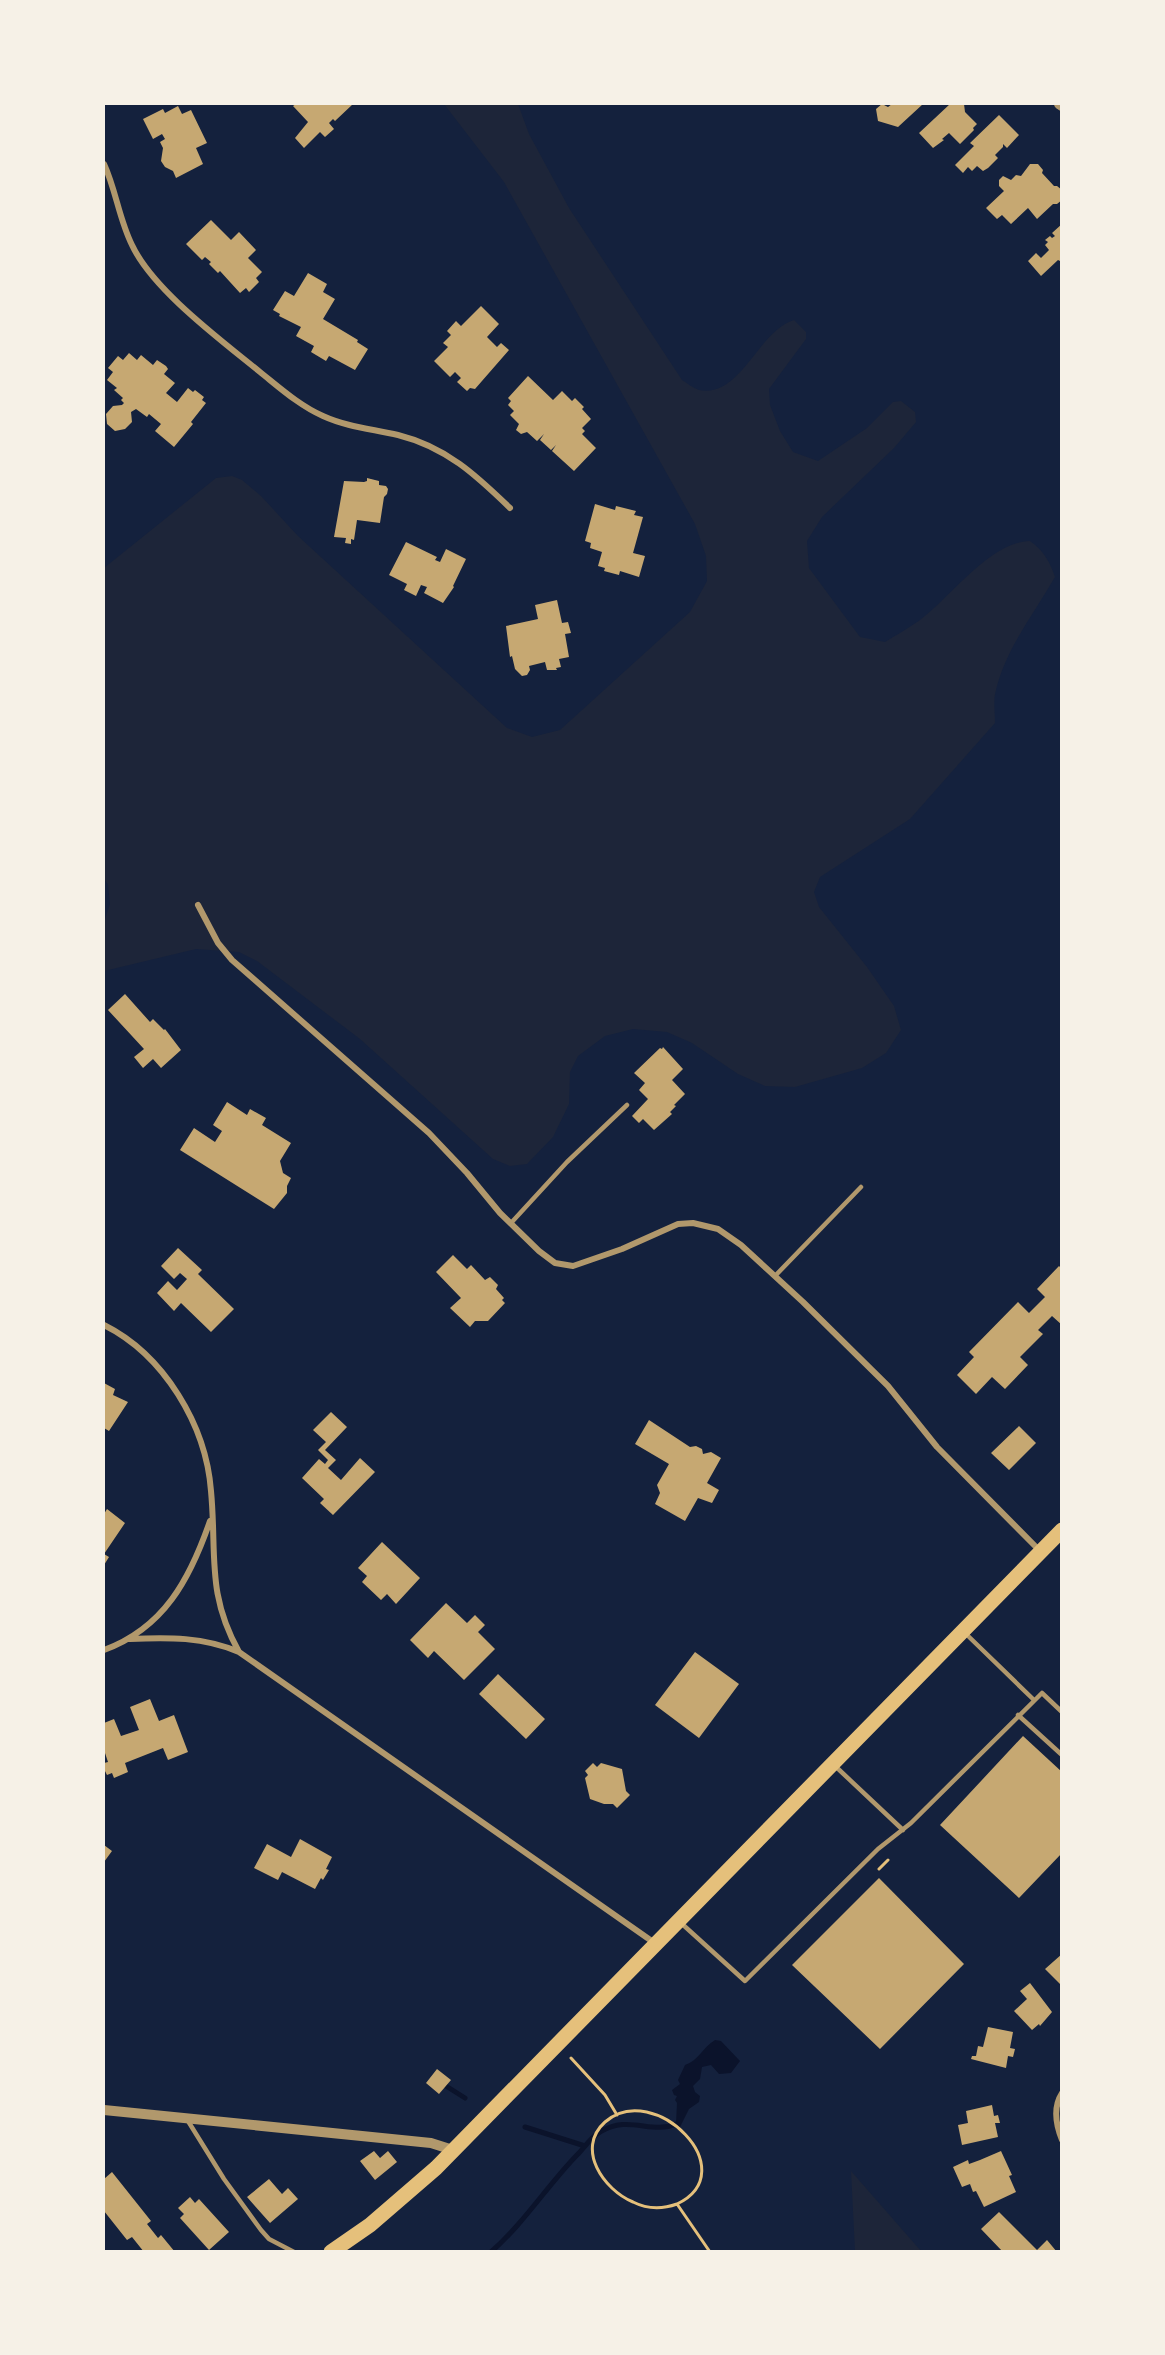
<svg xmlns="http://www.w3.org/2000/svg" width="1165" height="2355" font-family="'Noto Sans',sans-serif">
<rect width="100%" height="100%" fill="#14213d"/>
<path fill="#1d2539" d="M 444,104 L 518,104 L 529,134 L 569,208 L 682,380 C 687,383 693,388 699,390 C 741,398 757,332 794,320 L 806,332 L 806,339 L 769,389 L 770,405 L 780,431 L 793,452 L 818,461 L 867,428 L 893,402 L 901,401 L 915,412 L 916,422 L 894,448 L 822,517 L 807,541 L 809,568 L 860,637 L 885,642 C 896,635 909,628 920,620 C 951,597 990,542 1030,541 C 1044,551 1050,562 1055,577 C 1034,614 1006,648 996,690 C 993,700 995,712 995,723 L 910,819 L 820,877 L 814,892 L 819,907 L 867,967 L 894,1006 L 901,1030 L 886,1053 L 862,1068 L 795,1087 L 765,1086 L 738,1074 L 692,1043 L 667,1032 L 633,1029 L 605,1036 L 578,1056 L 570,1072 L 569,1104 L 553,1137 L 527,1164 L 510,1166 L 493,1159 L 360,1039 L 257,961 L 239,952 L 196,949 L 104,971 L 104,922 L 110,904 L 108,885 L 104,878 L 104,568 L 216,478 L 232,476 L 242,480 L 261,496 L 298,536 L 507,728 L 532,737 L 560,730 L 690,612 L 707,581 L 706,556 L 695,524 L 504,182 Z
M 851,2171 L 921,2251 L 855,2251 Z"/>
<path fill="#0b132b" d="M 715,2040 L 721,2041 L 740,2061 L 731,2073 L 719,2074 L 711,2065 L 702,2067 L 700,2079 L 693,2086 L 695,2092 L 700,2096 L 699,2102 L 689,2109 L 679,2129 L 676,2124 L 677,2103 L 675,2100 L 677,2096 L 674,2095 L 672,2090 L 680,2084 L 678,2080 L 685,2065 C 698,2061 703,2047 715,2040 Z"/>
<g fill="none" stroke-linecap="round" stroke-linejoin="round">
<path stroke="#0b132b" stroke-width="5" d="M 446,2086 L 465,2098
M 525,2127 L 585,2146
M 491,2252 C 524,2223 547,2186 577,2155 C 584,2148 591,2137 600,2132 C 629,2114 651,2135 676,2124"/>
</g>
<path fill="#c6a872" d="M 296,104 L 353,104 L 335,121 L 333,119 L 329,123 L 334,129 L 325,137 L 320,132 L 304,148 L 295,138 L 308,122 L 293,106 Z
M 882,104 L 888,107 L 892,104 L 923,104 L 898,127 L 878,121 L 876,109 Z
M 950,104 L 964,104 L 965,112 L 977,124 L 973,128 L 974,130 L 960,144 L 949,133 L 942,139 L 944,140 L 933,148 L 919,133 Z
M 178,106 L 182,114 L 191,110 L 207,143 L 196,148 L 203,164 L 176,178 L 173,171 L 165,167 L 161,161 L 163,148 L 160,142 L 165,139 L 162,134 L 153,139 L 143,119 L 163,109 L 165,113 Z
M 999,115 L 1019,135 L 1007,148 L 1003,144 L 1003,147 L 995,155 L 998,158 L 988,168 L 983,171 L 977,166 L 972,171 L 968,167 L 963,173 L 955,165 L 974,146 L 970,143 Z
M 1030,164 L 1038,164 L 1043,170 L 1042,173 L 1054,186 L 1057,186 L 1062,190 L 1062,200 L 1057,204 L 1053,204 L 1037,219 L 1028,208 L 1011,224 L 1002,215 L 997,219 L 986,208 L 1004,191 L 999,186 L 999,180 L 1003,176 L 1011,180 L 1016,175 L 1021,176 Z
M 211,220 L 231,240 L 239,232 L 256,250 L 248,258 L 262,272 L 256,278 L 259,282 L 249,292 L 246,288 L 240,293 L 220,271 L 218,273 L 209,264 L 211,262 L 205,257 L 202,260 L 186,244 Z
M 1062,224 L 1062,262 L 1058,260 L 1041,276 L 1028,261 L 1036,253 L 1041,258 L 1049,250 L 1045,245 L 1048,242 L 1045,240 L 1050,236 L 1052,238 L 1055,236 L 1052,233 Z
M 308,273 L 327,284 L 323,292 L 335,299 L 323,319 L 358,340 L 357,342 L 368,349 L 355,370 L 329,356 L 326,361 L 311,352 L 314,346 L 296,336 L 301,327 L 279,316 L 280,314 L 273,310 L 285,291 L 294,296 Z
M 481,306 L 499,324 L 487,337 L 497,347 L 501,343 L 509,350 L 475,389 L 470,388 L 467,391 L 457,382 L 461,378 L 455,372 L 450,377 L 434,361 L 448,347 L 443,343 L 451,335 L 447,331 L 456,321 L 461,326 Z
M 129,353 L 137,360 L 141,355 L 153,365 L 157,360 L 166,366 L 168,369 L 164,374 L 175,383 L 166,393 L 177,402 L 188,388 L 193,392 L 195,390 L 204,397 L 202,400 L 206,403 L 191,422 L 193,424 L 174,447 L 155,431 L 161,424 L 149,414 L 147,417 L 136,409 L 131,412 L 132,422 L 125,429 L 115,431 L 107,424 L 106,414 L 113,406 L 122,405 L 124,403 L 121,400 L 123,398 L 114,390 L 117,388 L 107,380 L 113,372 L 108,368 L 118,356 L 123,360 Z
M 528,376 L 553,400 L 562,391 L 572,401 L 575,398 L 584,407 L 582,409 L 591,419 L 582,428 L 585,431 L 582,434 L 596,448 L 574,471 L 552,451 L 556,445 L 551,450 L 540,440 L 544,434 L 537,441 L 527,432 L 521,434 L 516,430 L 519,424 L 510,415 L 514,411 L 508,405 L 511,401 L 508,398 Z
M 367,478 L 379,481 L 379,485 L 386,486 L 388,489 L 387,494 L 384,497 L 380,523 L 357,520 L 354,540 L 351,539 L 351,544 L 345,543 L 346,538 L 334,537 L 344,481 L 364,482 L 367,481 Z
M 595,504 L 615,510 L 616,506 L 636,511 L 634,515 L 643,517 L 633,553 L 645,556 L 639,577 L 620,571 L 619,575 L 604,571 L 605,568 L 598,566 L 602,552 L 590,548 L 591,543 L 585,541 Z
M 406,542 L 437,557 L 435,560 L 440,562 L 446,549 L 466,559 L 453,586 L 454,587 L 443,603 L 424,593 L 427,587 L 421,585 L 416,596 L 404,590 L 407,584 L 389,575 Z
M 557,600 L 562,623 L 568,622 L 571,633 L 565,634 L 569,657 L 559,659 L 561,667 L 556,668 L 557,670 L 547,670 L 545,662 L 529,666 L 530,670 L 527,675 L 522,676 L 515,669 L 512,656 L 510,657 L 506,626 L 538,619 L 535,605 Z
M 125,994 L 150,1022 L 153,1019 L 164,1030 L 165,1029 L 181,1050 L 161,1068 L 153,1059 L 143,1068 L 134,1057 L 144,1049 L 108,1010 Z
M 663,1047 L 683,1069 L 672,1080 L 685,1094 L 674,1105 L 676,1106 L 670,1112 L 672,1114 L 654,1130 L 643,1119 L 639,1123 L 632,1116 L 648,1099 L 639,1090 L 645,1083 L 634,1073 L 660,1048 L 662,1049 Z
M 227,1102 L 247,1115 L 250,1109 L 266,1118 L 262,1125 L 291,1143 L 280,1161 L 283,1173 L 291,1178 L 287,1186 L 287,1193 L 274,1209 L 180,1150 L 194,1128 L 215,1142 L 222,1131 L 213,1125 Z
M 178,1248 L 202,1270 L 198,1274 L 234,1309 L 211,1332 L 181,1303 L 174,1311 L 157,1293 L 168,1281 L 177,1290 L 187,1279 L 180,1273 L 174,1279 L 161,1266 Z
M 453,1255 L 467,1269 L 471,1265 L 485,1280 L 490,1277 L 498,1285 L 496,1289 L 504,1298 L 502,1300 L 505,1303 L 488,1321 L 475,1321 L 470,1327 L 450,1308 L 461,1298 L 436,1272 Z
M 1059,1266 L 1062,1269 L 1062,1325 L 1052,1316 L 1038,1330 L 1043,1334 L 1020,1357 L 1028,1365 L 1005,1389 L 992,1377 L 976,1394 L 957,1375 L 974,1357 L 969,1352 L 1018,1302 L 1029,1313 L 1045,1297 L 1037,1289 Z
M 104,1383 L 115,1389 L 113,1395 L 128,1402 L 109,1431 L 104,1428 Z
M 331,1412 L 347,1427 L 325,1450 L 336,1460 L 328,1468 L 341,1480 L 360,1458 L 375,1472 L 333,1515 L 320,1503 L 324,1499 L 302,1478 L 319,1459 L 325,1464 L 328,1460 L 318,1450 L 326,1442 L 313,1430 Z
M 649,1420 L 690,1447 L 696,1446 L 702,1449 L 703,1454 L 711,1452 L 721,1458 L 707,1483 L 719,1490 L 712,1503 L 698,1498 L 685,1521 L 655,1504 L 660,1493 L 657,1485 L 669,1464 L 635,1444 Z
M 1019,1426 L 1036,1443 L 1009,1470 L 991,1453 Z
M 107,1509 L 125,1523 L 104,1554 L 109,1557 L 104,1565 L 104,1514 Z
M 382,1542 L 420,1578 L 396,1604 L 387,1594 L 381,1600 L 362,1582 L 367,1576 L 358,1568 Z
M 446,1603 L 467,1623 L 475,1615 L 485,1625 L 478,1632 L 495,1649 L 464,1680 L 434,1651 L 428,1658 L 410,1640 Z
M 695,1652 L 739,1684 L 699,1738 L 655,1705 Z
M 498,1674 L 545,1719 L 526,1739 L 479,1694 Z
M 150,1699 L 159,1721 L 174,1715 L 188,1752 L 168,1760 L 163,1748 L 125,1763 L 128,1772 L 114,1778 L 112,1773 L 107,1775 L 104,1769 L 104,1763 L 108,1762 L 104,1750 L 104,1723 L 114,1719 L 121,1736 L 139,1730 L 130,1707 Z
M 1023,1736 L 1062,1772 L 1062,1853 L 1019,1898 L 940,1825 Z
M 593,1763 L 597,1767 L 601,1763 L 622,1769 L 626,1791 L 630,1795 L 617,1808 L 613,1804 L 604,1804 L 590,1799 L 585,1778 L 588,1775 L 585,1771 Z
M 300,1839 L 332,1857 L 326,1869 L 329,1870 L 323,1880 L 321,1878 L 315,1889 L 282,1872 L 278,1880 L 254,1868 L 267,1844 L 291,1857 Z
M 104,1845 L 112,1851 L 104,1862 Z
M 879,1878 L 964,1964 L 880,2049 L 792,1965 Z
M 1062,1954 L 1062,1986 L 1045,1969 Z
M 1030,1983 L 1052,2012 L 1040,2026 L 1039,2024 L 1032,2030 L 1014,2011 L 1027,1999 L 1020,1991 Z
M 988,2027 L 1013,2032 L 1010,2048 L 1015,2049 L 1013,2057 L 1008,2056 L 1006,2068 L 971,2059 L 972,2056 L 976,2056 L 978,2046 L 983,2047 Z
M 437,2069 L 451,2080 L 439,2094 L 426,2083 Z
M 992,2105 L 994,2116 L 998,2115 L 1000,2123 L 995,2123 L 998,2137 L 962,2145 L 958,2125 L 968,2123 L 966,2111 Z
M 374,2151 L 380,2158 L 388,2151 L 397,2162 L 375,2180 L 360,2161 Z
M 1001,2151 L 1012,2175 L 1009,2176 L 1016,2192 L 984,2207 L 976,2191 L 973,2192 L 970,2184 L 962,2187 L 953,2167 L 968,2160 L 969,2164 L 980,2160 Z
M 112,2172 L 151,2221 L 147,2224 L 158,2238 L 161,2235 L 175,2252 L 144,2252 L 132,2237 L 127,2240 L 104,2211 L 104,2179 Z
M 269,2179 L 282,2194 L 288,2188 L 298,2199 L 270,2223 L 247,2197 Z
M 190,2197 L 195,2203 L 199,2199 L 229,2232 L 209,2250 L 180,2218 L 184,2214 L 178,2208 Z
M 999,2212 L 1037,2250 L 1047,2240 L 1057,2252 L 1003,2252 L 981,2229 Z"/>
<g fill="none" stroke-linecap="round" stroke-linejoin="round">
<path stroke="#e5c07b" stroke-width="3" d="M 879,1869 L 888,1860
M 571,2058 L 605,2095 L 617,2115
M 677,2204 C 746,2171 654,2079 605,2122 C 575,2149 604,2190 633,2202 C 647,2209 663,2209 677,2204 L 710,2252"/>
<path stroke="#b1986c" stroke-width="4.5" d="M 511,1223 L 567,1162 L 627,1105
M 775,1276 L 861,1187
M 965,1633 L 1034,1700
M 1018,1715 L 1062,1755
M 834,1765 L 903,1830
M 681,1923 L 745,1981 L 878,1849 L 911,1823 L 1042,1693 L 1062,1712
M 188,2121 L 224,2179 L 261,2230 L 269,2239 L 294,2252"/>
<path stroke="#b1986c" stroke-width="6" d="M 104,164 C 116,190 119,219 132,245 C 153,290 221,340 260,372 C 280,388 300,406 323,416 C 347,427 373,429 398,435 C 446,447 476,475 510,508
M 198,905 L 218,943 L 232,960 L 429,1133 L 467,1173 L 500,1213 L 539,1251 L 555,1263 L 573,1266 L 622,1249 L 678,1224 L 693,1223 L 718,1229 L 741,1245 L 803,1302 L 888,1386 L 937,1447 L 1040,1551
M 104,1325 C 164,1355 206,1425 211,1491 C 217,1554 206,1593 239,1652
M 130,1639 C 168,1637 204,1637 239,1652 L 656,1944
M 104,1650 C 164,1628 190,1579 210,1521
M 1062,2093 C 1053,2107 1056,2125 1062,2140"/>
<path stroke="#b1986c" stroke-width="10" d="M 1059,104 L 1062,106
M 104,2110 L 431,2143 L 453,2150"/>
<path stroke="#e5c07b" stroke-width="15" d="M 331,2252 L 370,2225 L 436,2168 L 1062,1530"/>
</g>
<rect width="1165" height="2355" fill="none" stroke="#f6f1e7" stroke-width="210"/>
</svg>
